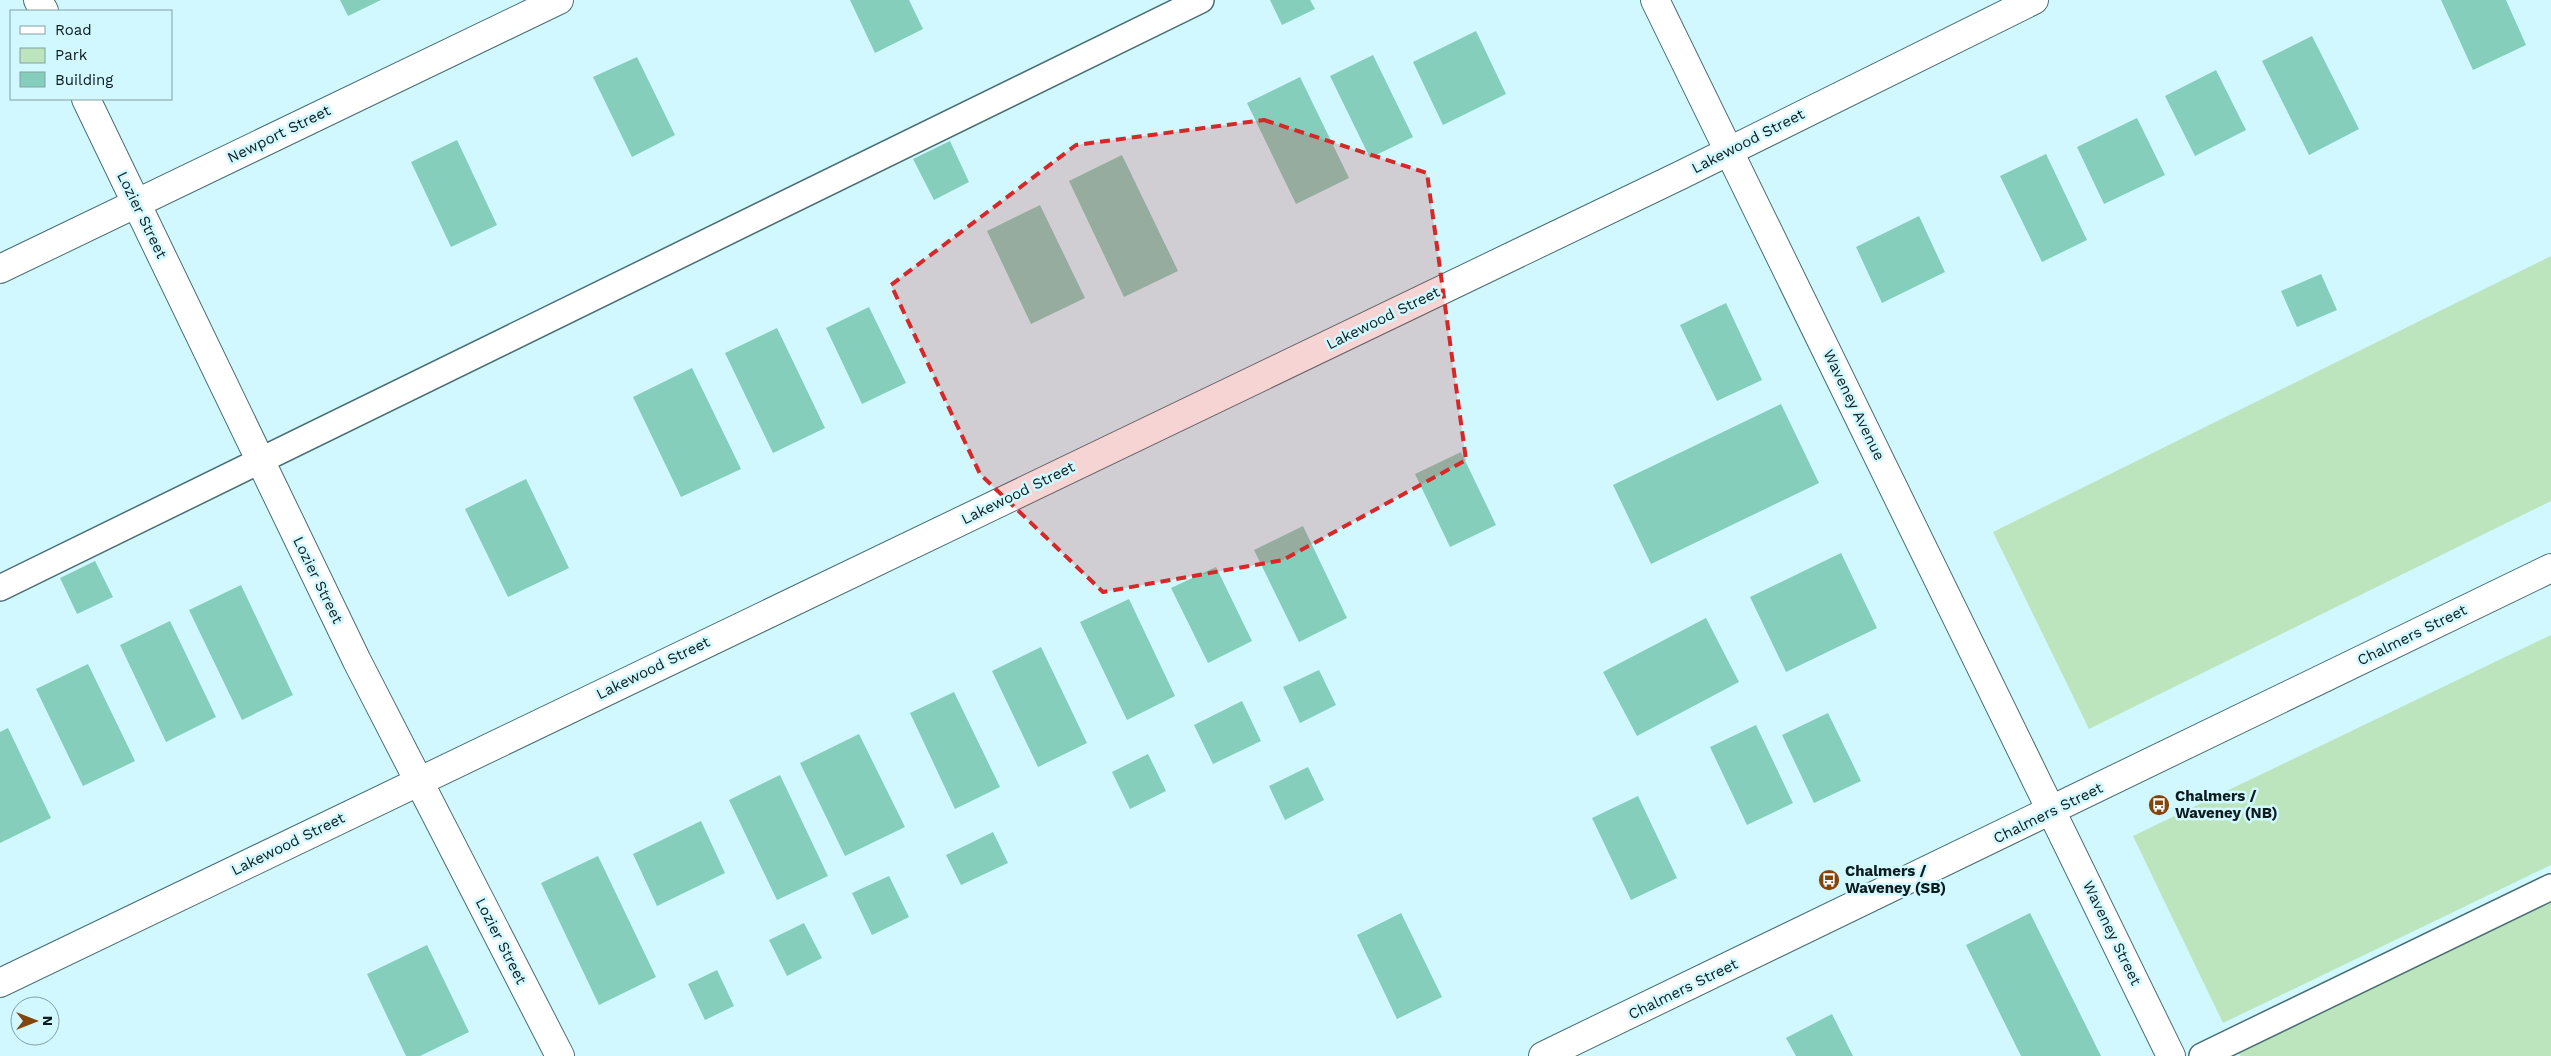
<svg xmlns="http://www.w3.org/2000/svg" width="2551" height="1056" font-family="'Work Sans',sans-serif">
<rect width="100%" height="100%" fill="#d0f8fe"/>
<path fill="#bce5be" d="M 2551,256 L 2551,501 L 2089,729 L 1993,532 Z
M 2551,635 L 2551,865 L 2223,1023 L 2133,836 Z
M 2551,902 L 2551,1056 L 2240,1056 L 2238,1052 Z"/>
<path fill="#85cebc" d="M 340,0 L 381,0 L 348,16 Z
M 850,0 L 909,0 L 923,29 L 875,53 Z
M 1270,0 L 1310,0 L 1315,9 L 1282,25 Z
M 2441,0 L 2506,0 L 2526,45 L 2473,70 Z
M 1476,31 L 1506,94 L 1443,125 L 1413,62 Z
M 2312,36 L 2359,129 L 2309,155 L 2262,61 Z
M 1373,55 L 1413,137 L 1370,158 L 1330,76 Z
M 637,57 L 675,135 L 632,157 L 593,77 Z
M 2216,70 L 2246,130 L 2195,156 L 2165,96 Z
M 1300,77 L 1349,178 L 1296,204 L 1247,103 Z
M 2137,118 L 2165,175 L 2104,204 L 2077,147 Z
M 457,140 L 497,225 L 451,247 L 411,162 Z
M 950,141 L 969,182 L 934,200 L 913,159 Z
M 2046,154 L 2087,240 L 2042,262 L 2000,176 Z
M 1122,155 L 1178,271 L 1124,297 L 1069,181 Z
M 1040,205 L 1085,298 L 1031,324 L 987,231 Z
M 1919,216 L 1945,272 L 1882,303 L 1856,247 Z
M 2321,274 L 2337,310 L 2297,327 L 2281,291 Z
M 1726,303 L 1762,380 L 1717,401 L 1680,325 Z
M 869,307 L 906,383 L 862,404 L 826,328 Z
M 777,328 L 825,428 L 773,453 L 725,353 Z
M 692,368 L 741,469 L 681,497 L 633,397 Z
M 1781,404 L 1819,483 L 1651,564 L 1613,485 Z
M 1461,452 L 1496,525 L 1450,547 L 1415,474 Z
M 526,479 L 569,568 L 508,597 L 465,509 Z
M 1303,526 L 1347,618 L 1299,642 L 1254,550 Z
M 1841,553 L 1877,628 L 1786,672 L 1750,597 Z
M 95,561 L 113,597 L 77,614 L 60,578 Z
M 1216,567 L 1252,641 L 1208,663 L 1171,588 Z
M 241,585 L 293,695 L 242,720 L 189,610 Z
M 1129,599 L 1175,696 L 1127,720 L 1080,622 Z
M 1706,618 L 1739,682 L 1637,736 L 1603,672 Z
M 170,621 L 216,717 L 166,742 L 120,645 Z
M 1041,647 L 1087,743 L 1038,767 L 992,671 Z
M 88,664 L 135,761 L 83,786 L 36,689 Z
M 1319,670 L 1336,705 L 1300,723 L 1283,687 Z
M 954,692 L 1000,787 L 955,809 L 910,713 Z
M 1242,701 L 1261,741 L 1213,764 L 1194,725 Z
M 1828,713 L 1861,781 L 1814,803 L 1782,735 Z
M 1756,725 L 1793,803 L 1747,825 L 1710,747 Z
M 8,728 L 51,818 L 0,843 L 0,732 Z
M 859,734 L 905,827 L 845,856 L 800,763 Z
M 1148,754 L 1166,791 L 1130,809 L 1112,772 Z
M 1308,767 L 1324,800 L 1285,820 L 1269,786 Z
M 780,775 L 828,876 L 777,900 L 729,800 Z
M 1638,796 L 1677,878 L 1631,900 L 1592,818 Z
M 701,821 L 725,873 L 657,906 L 633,854 Z
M 993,832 L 1008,863 L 961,885 L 946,855 Z
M 598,856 L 656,977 L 599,1005 L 541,883 Z
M 889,876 L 909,917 L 872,935 L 852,893 Z
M 1401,913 L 1442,997 L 1397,1019 L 1357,935 Z
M 2030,913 L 2101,1056 L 2021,1056 L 1966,945 Z
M 804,923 L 822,958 L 787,976 L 769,940 Z
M 427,945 L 469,1032 L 420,1056 L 406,1056 L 367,974 Z
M 717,970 L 734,1006 L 705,1020 L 688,984 Z
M 1832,1014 L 1853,1056 L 1796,1056 L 1786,1038 Z"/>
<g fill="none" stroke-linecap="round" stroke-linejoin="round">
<g stroke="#496e73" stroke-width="28">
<path id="service" d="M 0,588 L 1201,0
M 2202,1056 L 2551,887"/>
</g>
<g stroke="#496e73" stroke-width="30">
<path id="minor" d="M 38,0 L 44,11
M 1655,0 L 2171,1056
M 86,99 L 357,661 L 560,1056
M 0,269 L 559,0
M 0,983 L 1681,175 L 2034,0"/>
</g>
<g stroke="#496e73" stroke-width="30">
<path id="tertiary" d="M 1543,1056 L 2551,568"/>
</g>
<use href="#service" stroke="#fff" stroke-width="25"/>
<use href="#minor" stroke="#fff" stroke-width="28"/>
<use href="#tertiary" stroke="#fff" stroke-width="28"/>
</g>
<path fill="#d62828" fill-opacity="0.2" stroke="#d62828" stroke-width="4" stroke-dasharray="10 6" stroke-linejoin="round" d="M 1264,120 L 1427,173 L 1466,460 L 1283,560 L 1103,592 L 980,474 L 891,285 L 1076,145 Z"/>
<defs>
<g id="bus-disc" transform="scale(1.125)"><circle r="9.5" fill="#84450a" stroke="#d0f8fe"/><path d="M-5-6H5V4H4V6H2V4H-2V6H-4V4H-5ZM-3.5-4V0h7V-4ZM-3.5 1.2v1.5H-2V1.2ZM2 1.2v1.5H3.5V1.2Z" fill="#fff"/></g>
</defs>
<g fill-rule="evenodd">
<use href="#bus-disc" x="2159" y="805"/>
<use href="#bus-disc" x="1829" y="880"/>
</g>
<g text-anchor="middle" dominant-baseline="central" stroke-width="5" stroke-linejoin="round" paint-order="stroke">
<g font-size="15" fill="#0d1c1e" stroke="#d0f8fe">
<text transform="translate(279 134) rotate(-26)">Newport Street</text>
<text transform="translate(1748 141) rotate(-27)">Lakewood Street</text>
<text transform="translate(142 215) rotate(64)">Lozier Street</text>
<text transform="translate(1383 318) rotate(-26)">Lakewood Street</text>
<text transform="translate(1854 405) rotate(64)">Waveney Avenue</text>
<text transform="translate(1018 493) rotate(-26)">Lakewood Street</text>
<text transform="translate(318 580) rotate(64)">Lozier Street</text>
<text transform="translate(2412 635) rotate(-26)">Chalmers Street</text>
<text transform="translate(653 668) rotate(-26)">Lakewood Street</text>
<text transform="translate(2048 813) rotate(-26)">Chalmers Street</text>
<text transform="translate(288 844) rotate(-26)">Lakewood Street</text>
<text transform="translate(2112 933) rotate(64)">Waveney Street</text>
<text transform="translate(501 941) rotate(63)">Lozier Street</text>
<text transform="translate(1683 989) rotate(-26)">Chalmers Street</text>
</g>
<g font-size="15" font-weight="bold" fill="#0d1c1e" stroke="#d0f8fe" text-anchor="start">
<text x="2175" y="796">Chalmers /<tspan x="2175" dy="17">Waveney (NB)</tspan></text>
<text x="1845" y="871">Chalmers /<tspan x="1845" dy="17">Waveney (SB)</tspan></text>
</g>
</g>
<rect x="10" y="10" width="162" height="90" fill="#d0f8fe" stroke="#82a0a4"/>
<rect x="20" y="26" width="25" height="8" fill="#ffffff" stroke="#82a0a4"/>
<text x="55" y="35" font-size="15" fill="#0d1c1e">Road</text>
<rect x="20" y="48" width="25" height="15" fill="#bce5be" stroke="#82a0a4"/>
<text x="55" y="60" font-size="15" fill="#0d1c1e">Park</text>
<rect x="20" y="72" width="25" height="15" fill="#85cebc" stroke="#82a0a4"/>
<text x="55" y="85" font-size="15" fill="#0d1c1e">Building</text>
<g transform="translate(35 1021) rotate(90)"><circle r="24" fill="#d0f8fe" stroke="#82a0a4"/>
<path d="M0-4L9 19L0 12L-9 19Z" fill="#84450a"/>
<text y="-8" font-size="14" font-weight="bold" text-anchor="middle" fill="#0d1c1e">N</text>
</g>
</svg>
